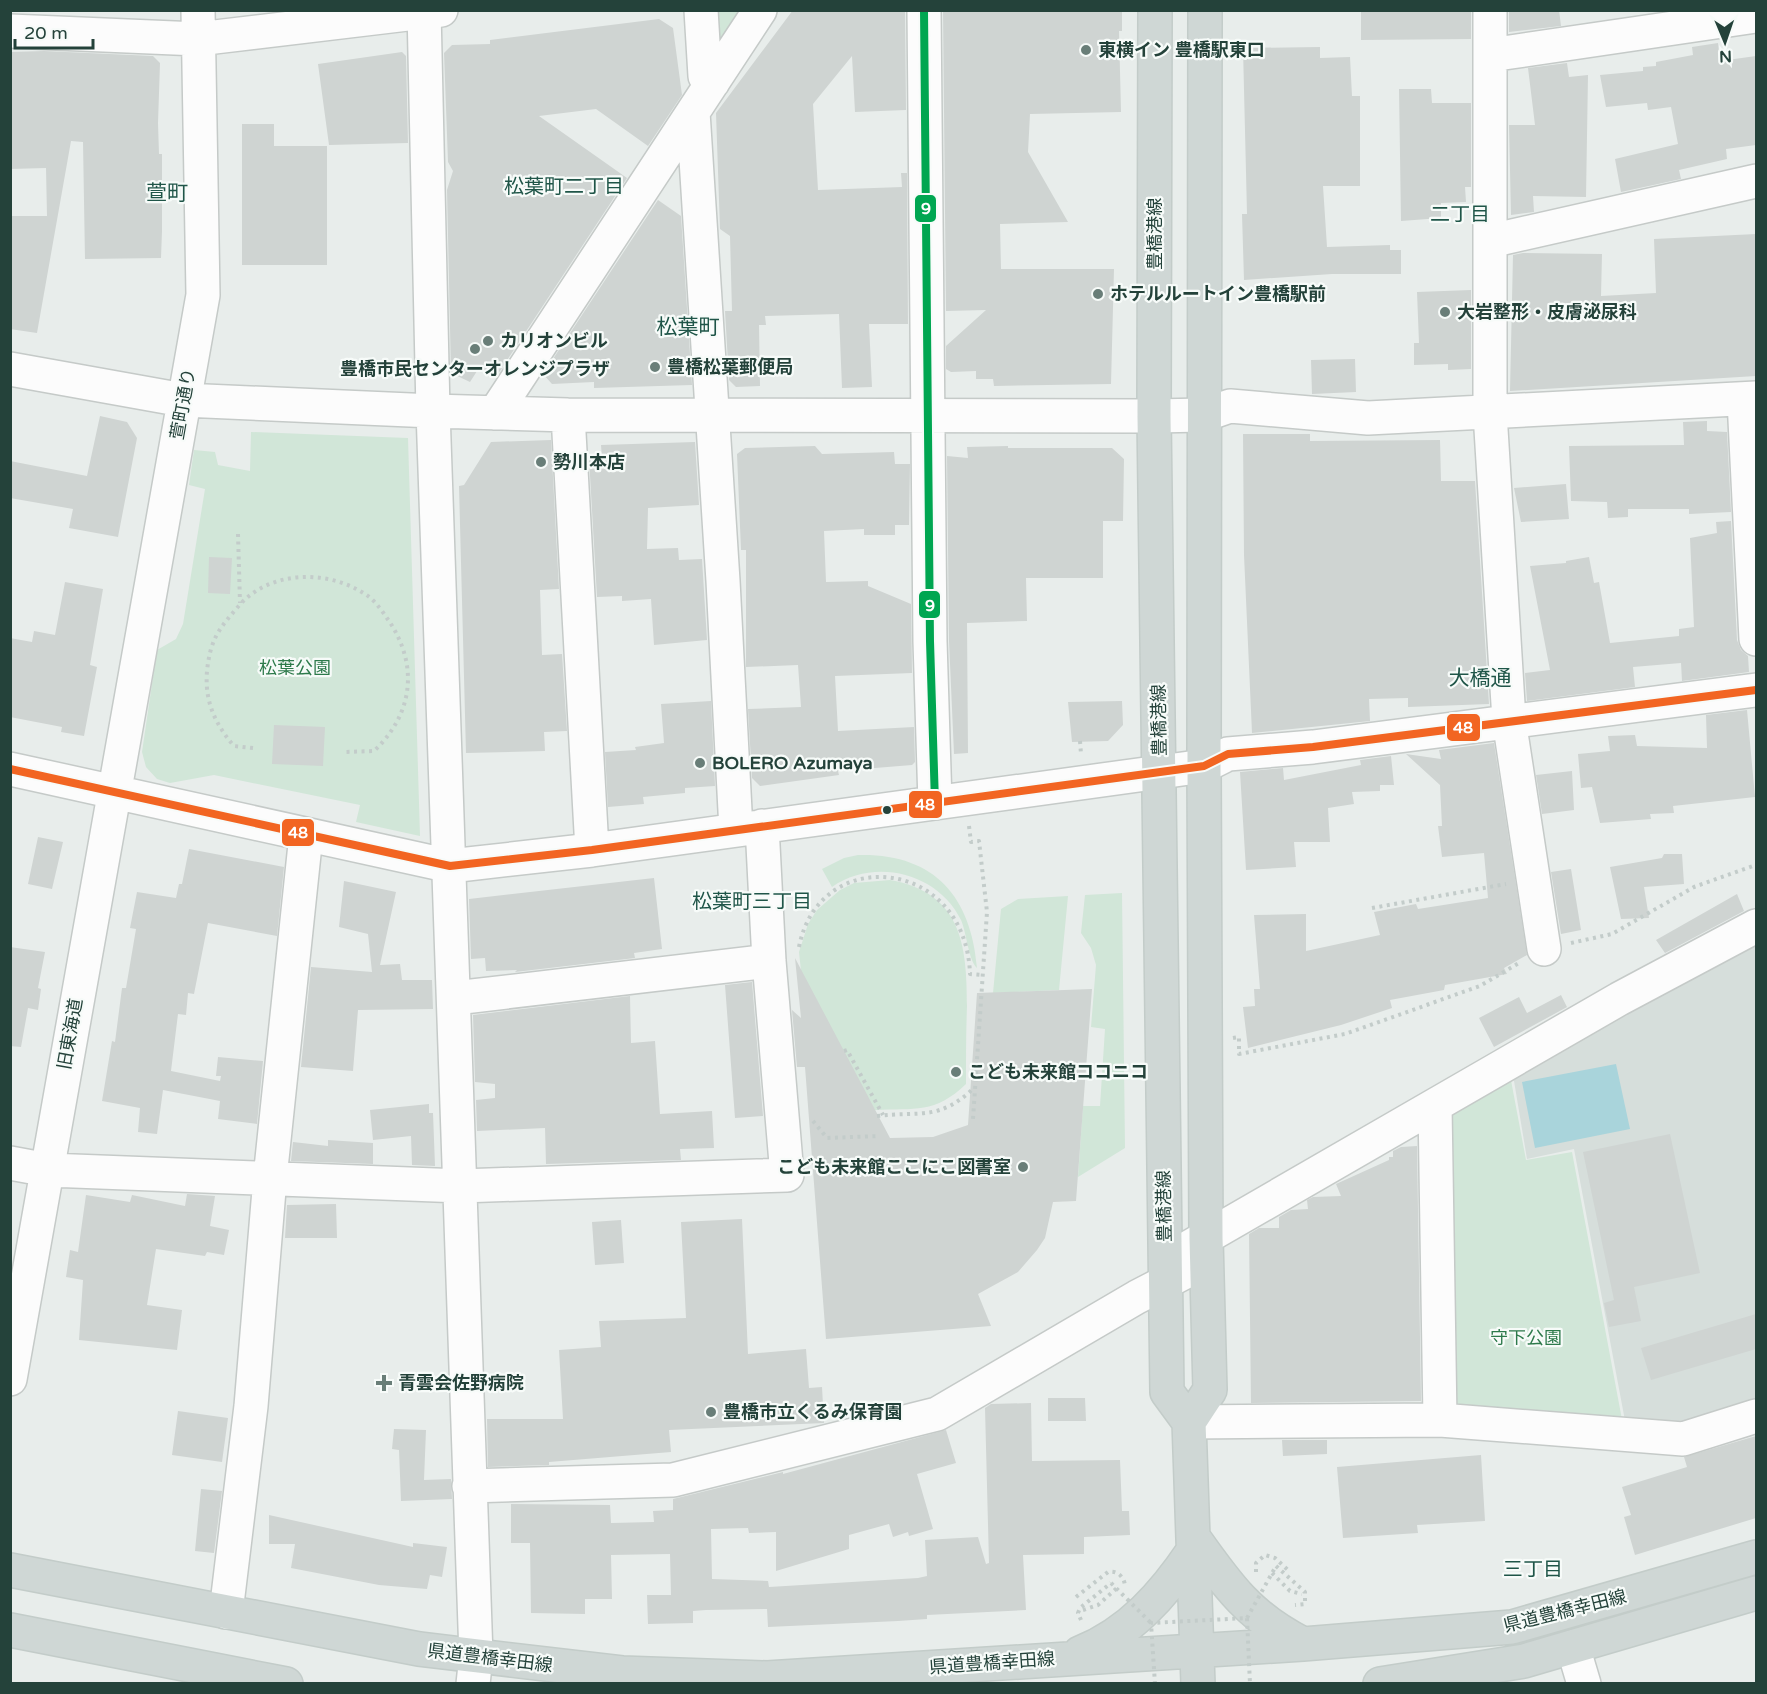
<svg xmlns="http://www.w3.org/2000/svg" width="1767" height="1694" font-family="'Varela Round','Noto Sans JP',sans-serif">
<rect width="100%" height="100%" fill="#e8edeb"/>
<path fill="#d6dedb" d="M 1756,940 L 1756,1406 L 1676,1430 L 1626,1426 L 1574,1149 L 1527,1159 L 1513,1075 Z"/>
<path fill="#d1e6d8" d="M 708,11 L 753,11 L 720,60 Z
M 251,432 L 408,438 L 420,836 L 356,822 L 360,805 L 214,775 L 170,783 L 157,779 L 146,767 L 142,752 L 157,650 L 176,639 L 183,624 L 205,489 L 189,485 L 194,450 L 215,452 L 218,465 L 250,471 Z
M 858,855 C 933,853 971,895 977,968 C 968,959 967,934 961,920 C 938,873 875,857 832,887 L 822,869 L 844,858 Z
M 890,880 C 961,893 967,943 967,1006 C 966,1032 966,1058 966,1084 C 935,1114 915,1108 875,1110 L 804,999 L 799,952 L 808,924 L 817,910 L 840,890 L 854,883 Z
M 1122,893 L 1125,1148 L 1078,1177 L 1083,1106 L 1100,1106 L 1105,1029 L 1091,1027 L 1096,965 L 1091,948 L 1081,933 L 1085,895 Z
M 1068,896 L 1059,990 L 993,993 L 1001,909 L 1018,899 Z
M 1510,1075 L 1526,1160 L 1572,1152 L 1623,1425 L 1456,1413 L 1442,1111 Z"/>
<path fill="#a9d4db" d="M 1616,1064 L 1630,1129 L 1535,1148 L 1522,1082 Z"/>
<path fill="#cfd4d2" d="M 793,10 L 905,10 L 906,110 L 855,112 L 852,56 L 813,104 L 818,190 L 902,187 L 901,173 L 907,173 L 908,324 L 869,324 L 872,387 L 842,388 L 839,314 L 765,316 L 766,325 L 759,325 L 760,386 L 736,387 L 729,380 L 725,311 L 732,311 L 730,236 L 720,229 L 716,113 Z
M 943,10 L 1122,10 L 1122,31 L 1119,31 L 1121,112 L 1030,114 L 1028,152 L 1068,222 L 1000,224 L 1001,269 L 1114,269 L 1111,384 L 994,386 L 993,379 L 976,379 L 976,371 L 951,372 L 946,369 L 946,346 L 986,310 L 946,311 Z
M 1361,10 L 1471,10 L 1471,39 L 1361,40 Z
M 1545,10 L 1559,10 L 1561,26 L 1509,32 L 1509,11 Z
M 659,19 L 673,28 L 682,95 L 648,146 L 596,109 L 539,116 L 627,178 L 496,377 L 479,368 L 470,382 L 451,373 L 447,190 L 453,171 L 448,162 L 444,53 L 452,45 L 490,44 L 490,40 Z
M 1718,43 L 1720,61 L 1756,56 L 1756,145 L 1726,149 L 1727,159 L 1679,170 L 1681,179 L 1621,192 L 1615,159 L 1678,144 L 1671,107 L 1648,110 L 1647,103 L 1606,107 L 1600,75 L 1643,71 L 1643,67 L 1656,66 L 1656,62 L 1693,55 L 1692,47 Z
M 1320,47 L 1320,58 L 1350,57 L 1352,96 L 1360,96 L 1360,186 L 1323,186 L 1327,247 L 1390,245 L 1390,250 L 1401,250 L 1401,274 L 1332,274 L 1244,280 L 1242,214 L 1247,214 L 1243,48 Z
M 44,51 L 153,56 L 160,63 L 158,123 L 159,154 L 162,154 L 162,231 L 161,258 L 85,259 L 83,142 L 71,141 L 37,333 L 10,329 L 10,216 L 47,216 L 46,168 L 10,169 L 10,52 Z
M 402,52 L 406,56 L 408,143 L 329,145 L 318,64 Z
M 1567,63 L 1569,77 L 1588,75 L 1586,197 L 1533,196 L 1534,212 L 1511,215 L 1509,125 L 1535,125 L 1528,68 Z
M 1399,89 L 1431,89 L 1432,103 L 1471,103 L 1471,187 L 1465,187 L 1466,202 L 1441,203 L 1441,218 L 1401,221 Z
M 242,124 L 274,124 L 274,146 L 327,146 L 327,265 L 242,265 Z
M 658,200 L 681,216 L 692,385 L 594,388 L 594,382 L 552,384 L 543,374 Z
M 1756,234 L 1756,376 L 1510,391 L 1513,255 L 1523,253 L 1602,254 L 1601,296 L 1656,293 L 1654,239 Z
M 1471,290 L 1471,369 L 1448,370 L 1448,364 L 1414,365 L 1414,343 L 1419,343 L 1417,292 Z
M 1355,359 L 1356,392 L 1312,394 L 1311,360 Z
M 100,416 L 127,422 L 137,438 L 118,537 L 69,528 L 73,509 L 10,498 L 10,461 L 87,476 Z
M 1707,421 L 1707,431 L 1727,432 L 1731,512 L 1689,514 L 1689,509 L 1628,509 L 1628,517 L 1608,518 L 1607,502 L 1571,501 L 1569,446 L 1684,445 L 1683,422 Z
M 1243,434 L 1310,434 L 1310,441 L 1440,440 L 1441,481 L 1475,481 L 1489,704 L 1408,707 L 1408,698 L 1369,699 L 1370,721 L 1252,733 L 1244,555 Z
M 551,440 L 559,589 L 540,590 L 542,655 L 562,654 L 567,731 L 544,732 L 545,751 L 466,753 L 459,486 L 464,485 L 491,442 Z
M 695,442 L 699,505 L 648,508 L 647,549 L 678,548 L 679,560 L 702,559 L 707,640 L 654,645 L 651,599 L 622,601 L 622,596 L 597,597 L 589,458 L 602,458 L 601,445 Z
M 815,446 L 822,454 L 894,452 L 895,464 L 910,464 L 909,525 L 895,525 L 895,535 L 864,535 L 864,529 L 824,531 L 826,582 L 868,581 L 868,586 L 911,604 L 912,673 L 835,676 L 838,731 L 914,727 L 915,762 L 912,765 L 838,771 L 839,775 L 760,786 L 752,778 L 748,709 L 801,707 L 798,665 L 746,667 L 746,550 L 741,550 L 737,454 L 745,448 Z
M 1008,446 L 1008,448 L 1112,448 L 1124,459 L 1123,521 L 1103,521 L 1103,578 L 1026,578 L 1027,621 L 967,623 L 968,753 L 954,754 L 949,641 L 947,456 L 968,458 L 967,447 Z
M 1566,484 L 1569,519 L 1521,522 L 1514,488 Z
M 1731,521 L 1737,640 L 1741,650 L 1748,656 L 1749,672 L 1682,681 L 1681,663 L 1633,667 L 1635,687 L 1527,701 L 1525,673 L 1550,670 L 1530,566 L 1566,563 L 1566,561 L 1589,557 L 1594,583 L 1599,582 L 1610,643 L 1679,636 L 1679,629 L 1694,627 L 1690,538 L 1717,533 L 1716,522 Z
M 209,557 L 232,558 L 230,594 L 208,593 Z
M 65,582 L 103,589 L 90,665 L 97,667 L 84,736 L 61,732 L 62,727 L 10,717 L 10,638 L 32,642 L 34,631 L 55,635 Z
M 711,701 L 715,786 L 685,788 L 685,793 L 643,797 L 644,804 L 608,807 L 605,752 L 636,750 L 635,747 L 664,743 L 661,704 Z
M 1122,701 L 1123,725 L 1108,741 L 1072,742 L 1068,702 Z
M 1747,710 L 1755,797 L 1673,806 L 1674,813 L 1650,814 L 1651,819 L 1600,823 L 1592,787 L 1581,788 L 1578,754 L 1610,751 L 1608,736 L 1635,735 L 1637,746 L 1707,748 L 1706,715 Z
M 274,725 L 325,727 L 323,766 L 272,764 Z
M 1494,743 L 1527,955 L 1504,968 L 1507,974 L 1445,985 L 1444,990 L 1390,1000 L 1392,1008 L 1341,1025 L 1248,1048 L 1243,1007 L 1255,1006 L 1254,989 L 1260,989 L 1254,915 L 1306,914 L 1306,951 L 1380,935 L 1374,912 L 1416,904 L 1418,909 L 1488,898 L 1484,853 L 1442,857 L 1438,826 L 1442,826 L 1440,785 L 1406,754 L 1441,759 L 1439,750 Z
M 1391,756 L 1394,785 L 1380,785 L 1380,791 L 1352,792 L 1354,804 L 1328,808 L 1330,842 L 1294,842 L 1296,867 L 1246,870 L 1240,772 L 1283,768 L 1284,780 L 1361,765 L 1360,760 Z
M 1572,771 L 1574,810 L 1542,814 L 1536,775 Z
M 38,837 L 63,842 L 52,889 L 28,884 Z
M 189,849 L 284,867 L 277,936 L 208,923 L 194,994 L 188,993 L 186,1015 L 178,1014 L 171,1071 L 220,1081 L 221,1076 L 216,1076 L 218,1057 L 263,1061 L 257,1124 L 218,1119 L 220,1101 L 163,1090 L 157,1134 L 138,1132 L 140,1108 L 102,1101 L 112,1041 L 115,1042 L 122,988 L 126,988 L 136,929 L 130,928 L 137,892 L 176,898 L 179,884 L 182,884 Z
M 1664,854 L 1682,854 L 1684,884 L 1644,887 L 1649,918 L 1621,919 L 1610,867 L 1662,858 Z
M 1571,869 L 1581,930 L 1561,934 L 1551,872 Z
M 654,878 L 662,949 L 634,953 L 635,958 L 515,972 L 517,970 L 486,971 L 485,958 L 471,959 L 469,899 Z
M 344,881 L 396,892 L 380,965 L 400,964 L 402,980 L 432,980 L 433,1009 L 358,1010 L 353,1071 L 301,1067 L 311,967 L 372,972 L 368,934 L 339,927 Z
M 1737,894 L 1744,911 L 1665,953 L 1656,940 Z
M 10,947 L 45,952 L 38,988 L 41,989 L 38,1010 L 28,1008 L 21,1047 L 10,1046 Z
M 795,958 L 890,1138 L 933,1137 L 968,1125 L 977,993 L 1092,989 L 1076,1201 L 1053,1202 L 1045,1238 L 1037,1250 L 1018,1272 L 978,1294 L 991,1326 L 826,1339 L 805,1067 L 797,1067 L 792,1010 L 801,1018 Z
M 752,982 L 763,1116 L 735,1118 L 725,985 Z
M 1561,995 L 1567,1007 L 1494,1047 L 1479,1018 L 1519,997 L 1527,1013 Z
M 630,996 L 631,1043 L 655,1041 L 660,1114 L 712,1111 L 714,1148 L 680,1149 L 681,1160 L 546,1164 L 545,1128 L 477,1131 L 476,1100 L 495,1098 L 495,1084 L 475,1082 L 473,1015 Z
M 429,1104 L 429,1113 L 433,1113 L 435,1166 L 412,1165 L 411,1136 L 373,1140 L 370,1110 Z
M 1670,1134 L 1700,1273 L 1634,1287 L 1641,1321 L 1609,1327 L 1604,1303 L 1614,1300 L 1583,1152 Z
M 328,1140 L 373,1143 L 373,1164 L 291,1161 L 293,1142 L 328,1146 Z
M 1417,1146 L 1421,1401 L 1251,1403 L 1249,1234 L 1259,1228 L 1279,1228 L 1279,1217 L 1291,1210 L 1308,1209 L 1307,1200 L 1313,1197 L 1341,1196 L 1336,1184 L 1389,1160 L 1389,1157 L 1393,1157 L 1393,1151 L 1401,1147 Z
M 187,1194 L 215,1196 L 210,1226 L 229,1230 L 224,1255 L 207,1252 L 205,1256 L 156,1249 L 147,1305 L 182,1310 L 177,1350 L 79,1340 L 83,1280 L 66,1277 L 70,1250 L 78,1252 L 86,1195 L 130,1202 L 132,1195 L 185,1206 Z
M 336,1204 L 337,1238 L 285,1238 L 287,1205 Z
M 742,1219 L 748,1354 L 806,1349 L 809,1388 L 822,1387 L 824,1423 L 669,1430 L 671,1452 L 549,1462 L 549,1465 L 488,1467 L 487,1419 L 563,1419 L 559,1350 L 601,1347 L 599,1321 L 686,1318 L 681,1222 Z
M 621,1220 L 624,1263 L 595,1265 L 592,1222 Z
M 1756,1314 L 1756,1349 L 1651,1380 L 1641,1348 Z
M 1048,1398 L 1085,1398 L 1086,1421 L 1048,1421 Z
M 1031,1403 L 1032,1461 L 1120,1460 L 1122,1511 L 1129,1511 L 1130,1535 L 1084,1537 L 1084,1554 L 1023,1555 L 1026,1610 L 927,1615 L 927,1619 L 898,1621 L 768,1627 L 767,1609 L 706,1610 L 693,1611 L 693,1623 L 648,1624 L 647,1595 L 671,1595 L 670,1554 L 611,1555 L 612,1599 L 585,1599 L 585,1614 L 531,1613 L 530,1543 L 511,1543 L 511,1504 L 610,1505 L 611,1523 L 654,1522 L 653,1511 L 673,1510 L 673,1499 L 783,1472 L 783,1474 L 946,1430 L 956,1463 L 917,1474 L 933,1529 L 909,1536 L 908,1532 L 893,1537 L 889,1524 L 849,1535 L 849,1549 L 776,1571 L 776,1532 L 749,1533 L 748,1528 L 711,1529 L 712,1579 L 768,1581 L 769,1587 L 918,1578 L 927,1576 L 925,1540 L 978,1537 L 986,1564 L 989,1563 L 985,1408 L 991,1404 Z
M 178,1411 L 228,1418 L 222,1462 L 172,1455 Z
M 394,1429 L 426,1430 L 424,1480 L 451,1479 L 452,1499 L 401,1501 L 399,1450 L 392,1449 Z
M 1756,1436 L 1756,1518 L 1635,1555 L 1624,1517 L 1631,1515 L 1622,1487 L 1687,1467 L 1684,1457 Z
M 1282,1440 L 1327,1440 L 1327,1454 L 1283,1456 Z
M 1481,1455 L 1485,1521 L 1417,1525 L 1418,1533 L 1343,1538 L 1337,1467 Z
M 201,1489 L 222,1491 L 214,1553 L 195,1551 Z
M 269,1515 L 413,1547 L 413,1543 L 447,1547 L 442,1577 L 430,1575 L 427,1589 L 379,1585 L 291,1568 L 295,1544 L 269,1544 Z"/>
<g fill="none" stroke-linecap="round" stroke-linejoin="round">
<g stroke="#c5cac8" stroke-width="36">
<path id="minor" d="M 424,10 L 433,411 L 476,1656 L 473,1684
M 701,10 L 705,76 L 713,82
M 924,10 L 930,641 L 935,803
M 1490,10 L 1490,413 L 1509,720 L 1544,949
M 10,31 L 198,39 L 441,10
M 1490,55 L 1756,16
M 693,112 L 723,581 L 736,830
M 1490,241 L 1756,181
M 10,369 L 183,400 L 433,411 L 568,415 L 1154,416 L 1204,415 L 1230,406 L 1368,418 L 1756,398
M 1744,400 L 1756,639
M 495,413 L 760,10
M 568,415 L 592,850
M 10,769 L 450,866 L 592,850 L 1204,766 L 1228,754 L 1313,747 L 1756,690
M 455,998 L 769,961
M 1435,1106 L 1440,1420
M 10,1163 L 48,1170 L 461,1186 L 787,1175 L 769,961 L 762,826
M 1184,1250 L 1619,999 L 1756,926
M 10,1379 L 203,295 L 198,10
M 1189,1422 L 1440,1420 L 1683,1439 L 1756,1416
M 469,1486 L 673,1480 L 937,1414 L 1137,1297 L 1206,1261
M 226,1612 L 251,1406 L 270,1178 L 306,835
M 1573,1647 L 1584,1684"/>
</g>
<g stroke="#c3ccc9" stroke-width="36">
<path id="major" d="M 1155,10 L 1154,416 L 1167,1392 L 1189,1422 L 1198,1684
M 1189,1422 L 1210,1390 L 1206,1238 L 1204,766 L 1205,10
M 1193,1537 C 1227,1585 1249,1617 1303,1644
M 10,1570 L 419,1649 L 622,1673 L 767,1678 L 1303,1644 L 1512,1627 L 1756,1557
M 10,1630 L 286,1684
M 1080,1653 C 1130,1633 1164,1594 1193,1551
M 1380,1684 L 1524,1661 L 1756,1593"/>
</g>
<path stroke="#c3ccca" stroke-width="4" stroke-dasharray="3 4.5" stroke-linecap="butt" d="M 238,534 L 240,603
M 1080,741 L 1081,754
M 253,748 L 234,746 C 208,716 201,687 211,649 C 216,632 225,622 237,608 C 267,571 325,568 365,594 C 375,600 382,611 389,621 C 419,666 413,714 374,751 L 343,752
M 969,826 L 971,842 L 979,841 L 987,912 L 973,1119
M 1372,908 L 1506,884
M 1571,943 L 1612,934 L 1694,887 L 1756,865
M 799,947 C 819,843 966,857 970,974 L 983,975
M 1233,1038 L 1239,1037 L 1239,1054 L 1345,1034 L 1480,986 L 1519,963
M 844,1051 L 847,1050 L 883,1115
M 877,1116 C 921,1111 939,1121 974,1088
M 813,1121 L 827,1138 L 879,1136
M 1276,1566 L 1305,1592 L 1305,1604 L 1295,1605
M 1256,1572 L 1256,1563 L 1265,1555 L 1275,1558 L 1288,1570
M 1272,1573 L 1290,1591 L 1302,1594
M 1076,1597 L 1108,1572 C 1118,1570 1125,1578 1125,1587
M 1083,1610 L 1098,1605 L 1117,1588
M 1081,1620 L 1078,1613 L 1080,1608 L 1111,1583"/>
<use href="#minor" stroke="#fcfcfc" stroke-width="33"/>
<use href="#major" stroke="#cfd7d5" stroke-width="33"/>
<path stroke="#c3ccca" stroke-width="4" stroke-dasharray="3 4.5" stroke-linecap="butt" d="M 1111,1583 L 1151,1623
M 1247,1618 L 1276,1566
M 1155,1684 L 1151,1623 L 1247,1618 L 1250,1684"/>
<g stroke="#f7fbf9" stroke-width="12">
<path id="bus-1" d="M 924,10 L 930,641 L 935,803"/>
</g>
<g stroke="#f7fbf9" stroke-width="12">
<path id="bus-2" d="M 10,769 L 450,866 L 592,850 L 1204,766 L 1228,754 L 1313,747 L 1756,690"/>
</g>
<use href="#bus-1" stroke="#00a651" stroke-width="8"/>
<use href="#bus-2" stroke="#f26522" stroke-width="8"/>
</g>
<g fill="#697e78" stroke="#f7fbf9" stroke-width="2">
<circle cx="1086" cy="50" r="6"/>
<circle cx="1098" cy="294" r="6"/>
<circle cx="1445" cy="312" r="6"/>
<circle cx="488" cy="341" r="6"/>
<circle cx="475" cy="349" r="6"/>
<circle cx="655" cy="367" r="6"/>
<circle cx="541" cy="462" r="6"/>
<circle cx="700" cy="763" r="6"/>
<circle cx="956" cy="1072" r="6"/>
<circle cx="1023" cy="1167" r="6"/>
<path d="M381 1374h6v6h6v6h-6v6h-6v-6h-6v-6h6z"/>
<circle cx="711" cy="1412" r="6"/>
</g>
<circle fill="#24423a" stroke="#f7fbf9" stroke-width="2" cx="887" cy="810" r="5"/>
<g text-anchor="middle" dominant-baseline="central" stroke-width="4.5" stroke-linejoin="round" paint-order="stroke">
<g font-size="18" font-weight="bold" fill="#24423a" stroke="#f7fbf9" text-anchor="start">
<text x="1098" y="50">東横イン 豊橋駅東口</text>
<text x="1110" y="294">ホテルルートイン豊橋駅前</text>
<text x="1457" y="312">大岩整形・皮膚泌尿科</text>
<text x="500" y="341">カリオンビル</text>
<text x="667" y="367">豊橋松葉郵便局</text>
<text x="475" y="369" text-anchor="middle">豊橋市民センターオレンジプラザ</text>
<text x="553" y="462">勢川本店</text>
<text x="712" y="763">BOLERO Azumaya</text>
<text x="968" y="1072">こども未来館ココニコ</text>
<text x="1011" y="1167" text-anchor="end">こども未来館ここにこ図書室</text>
<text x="398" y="1383">青雲会佐野病院</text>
<text x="723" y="1412">豊橋市立くるみ保育園</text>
</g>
<g font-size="18" fill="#24423a" stroke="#f7fbf9">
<text transform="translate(1155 234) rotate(-90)">豊橋港線</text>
<text transform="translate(183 404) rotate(-80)">萱町通り</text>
<text transform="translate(1159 720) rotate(-91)">豊橋港線</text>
<text transform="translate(70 1034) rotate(-80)">旧東海道</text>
<text transform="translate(1164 1206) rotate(-91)">豊橋港線</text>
<text transform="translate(1565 1611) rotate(-14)">県道豊橋幸田線</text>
<text transform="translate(490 1658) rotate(7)">県道豊橋幸田線</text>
<text transform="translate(992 1663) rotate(-4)">県道豊橋幸田線</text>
</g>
<g font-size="18" fill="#2d7a4b" stroke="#f7fbf9">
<text x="295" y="668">松葉公園</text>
<text x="1526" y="1338">守下公園</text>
</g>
<g font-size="20" fill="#1f5548" stroke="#f7fbf9">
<text x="564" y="187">松葉町二丁目</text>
<text x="1460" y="215">二丁目</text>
<text x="752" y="902">松葉町三丁目</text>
<text x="1533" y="1570">三丁目</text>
</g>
<g font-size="21" fill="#1f5548" stroke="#f7fbf9">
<text x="167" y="193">萱町</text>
<text x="688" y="327">松葉町</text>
<text x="1480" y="678">大橋通</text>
</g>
</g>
<g stroke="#f7fbf9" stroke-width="2">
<rect x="914" y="194" width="23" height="29" rx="6" fill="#00a651"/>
<rect x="918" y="590" width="23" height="29" rx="6" fill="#00a651"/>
<rect x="1446" y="713" width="35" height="29" rx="6" fill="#f26522"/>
<rect x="908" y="790" width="35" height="29" rx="6" fill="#f26522"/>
<rect x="281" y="818" width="34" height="29" rx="6" fill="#f26522"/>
</g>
<g font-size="16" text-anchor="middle" font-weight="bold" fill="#fff">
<text x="926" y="214">9</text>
<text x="930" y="611">9</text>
<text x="1463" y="733">48</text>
<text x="925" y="810">48</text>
<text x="298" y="838">48</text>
</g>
<rect width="1767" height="1694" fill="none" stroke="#24423a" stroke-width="24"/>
<g transform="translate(1725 42) rotate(178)" stroke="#f7fbf9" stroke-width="4.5" paint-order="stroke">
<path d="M0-4.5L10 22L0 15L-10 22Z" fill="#24423a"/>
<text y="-9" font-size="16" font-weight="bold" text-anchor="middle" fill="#24423a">N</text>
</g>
<path d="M15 39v9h78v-9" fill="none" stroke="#24423a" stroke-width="3"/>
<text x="24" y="39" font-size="18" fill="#24423a" stroke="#f7fbf9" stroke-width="4.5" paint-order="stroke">20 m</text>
</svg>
